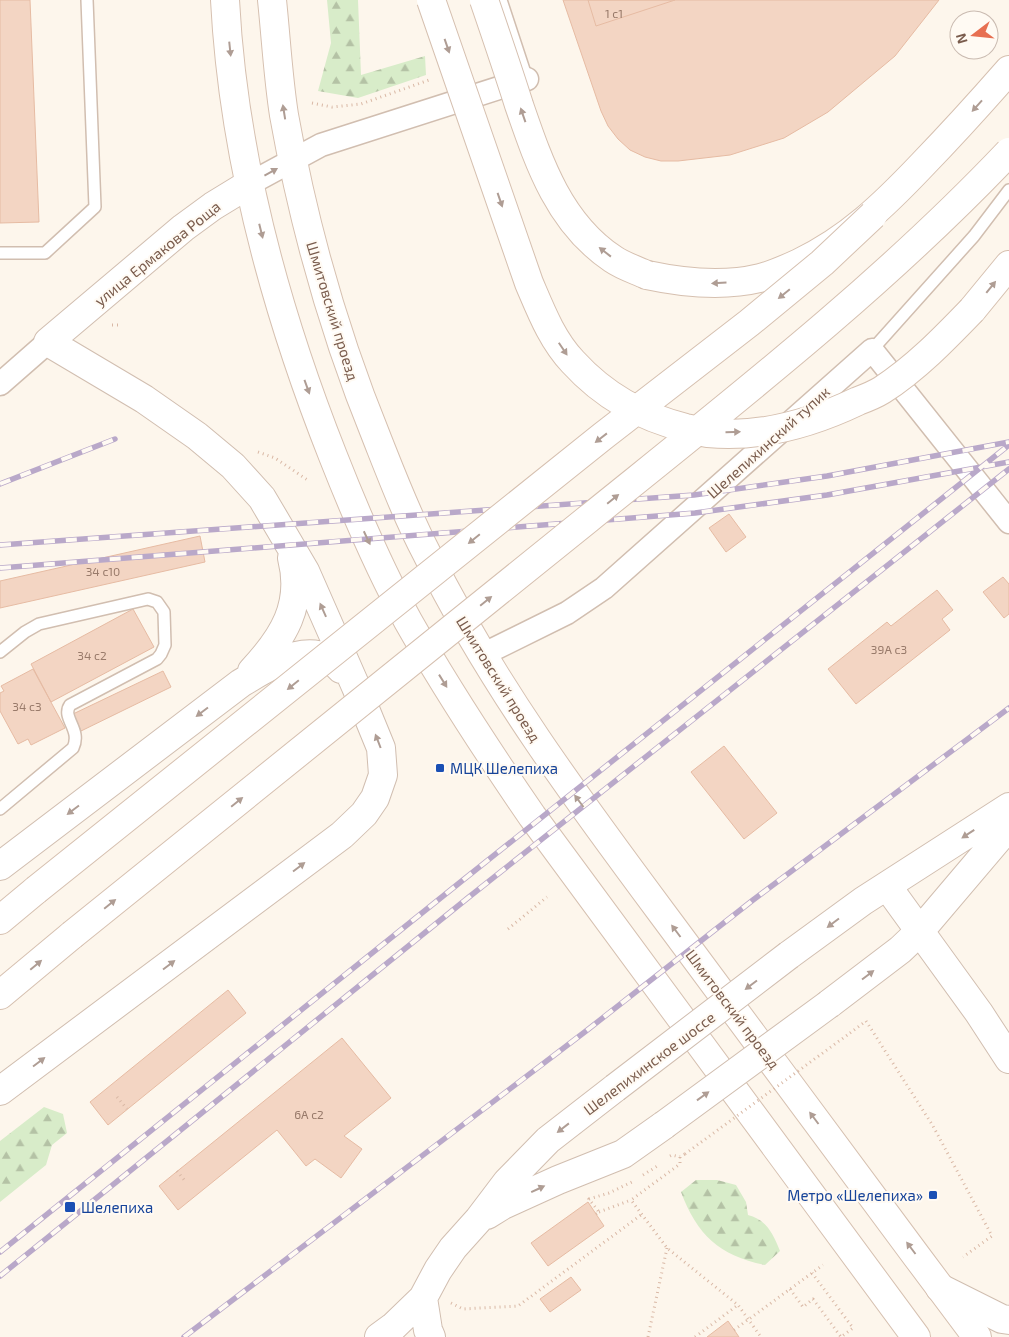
<svg xmlns="http://www.w3.org/2000/svg" width="1009" height="1337" font-family="'Exo 2',sans-serif">
<defs>
<pattern id="forest-firs" width="22" height="20" patternUnits="userSpaceOnUse" patternTransform="scale(1.25)"><rect width="22" height="20" fill="#d8ecc9"/><path d="M5 1l3.5 6h-7zM16 11l3.5 6h-7z" fill="#b4c2a5"/></pattern>
</defs>
<rect width="100%" height="100%" fill="#fdf6ec"/>
<path fill="url(#forest-firs)" d="M 327,0 L 358,0 L 361,75 L 425,56 L 426,75 L 358,98 L 318,91 L 331,43 Z
M 44,1107 L 63,1114 L 67,1133 L 52,1145 L 46,1165 L 0,1202 L 0,1141 Z
M 696,1180 L 717,1180 L 736,1185 L 746,1202 L 748,1215 C 767,1220 773,1234 780,1251 L 765,1265 C 720,1256 697,1235 681,1192 Z"/>
<path fill="#f3d5c3" stroke="#e6bba3" d="M 0,0 L 30,0 L 39,222 L 0,223 Z
M 563,0 L 939,0 L 895,56 L 828,112 L 784,138 L 730,155 L 678,161 L 661,161 L 645,157 L 630,150 L 618,139 L 608,126 L 601,111 Z
M 588,0 L 675,0 L 596,26 Z
M 729,514 L 746,537 L 726,552 L 709,528 Z
M 200,536 L 205,562 L 0,608 L 0,581 Z
M 1003,577 L 1009,584 L 1009,614 L 1004,618 L 983,592 Z
M 937,590 L 953,610 L 942,619 L 950,630 L 856,704 L 828,669 L 887,622 L 891,626 Z
M 133,609 L 154,647 L 51,702 L 31,664 Z
M 33,669 L 65,728 L 31,745 L 28,739 L 18,744 L 0,711 L 0,693 L 4,691 L 1,686 Z
M 163,671 L 171,687 L 81,731 L 73,714 Z
M 724,746 L 777,813 L 744,839 L 691,772 Z
M 228,990 L 246,1013 L 108,1125 L 90,1102 Z
M 342,1038 L 391,1098 L 344,1136 L 362,1149 L 341,1178 L 315,1159 L 306,1166 L 277,1130 L 178,1210 L 159,1186 Z
M 588,1202 L 604,1226 L 548,1266 L 531,1243 Z
M 571,1277 L 581,1290 L 550,1312 L 540,1299 Z
M 728,1321 L 739,1337 L 707,1337 Z"/>
<g fill="none" stroke-linecap="round" stroke-linejoin="round">
<g stroke="#d1beb0" stroke-width="14">
<path id="service" d="M 501,0 L 527,79
M 0,253 L 45,253 L 95,207 L 87,0
M 872,350 L 974,236 L 1009,190
M 0,652 L 25,632 L 39,624 L 148,599 L 157,602 L 164,612 L 165,645 L 161,654 L 157,659 L 70,705 C 61,718 82,729 73,748 L 0,809"/>
</g>
<g stroke="#d1beb0" stroke-width="25">
<path id="minor" d="M 249,184 L 321,145 L 527,79
M 0,384 L 48,342
M 482,655 L 567,613 L 604,588 L 872,350 L 1009,522"/>
</g>
<g stroke="#d1beb0" stroke-width="30">
<path id="tertiary" d="M 252,671 C 283,638 304,605 292,558
M 0,866 L 241,683 C 270,666 312,636 341,669
M 887,886 L 979,1013 L 1009,1059
M 789,955 L 863,901 L 1009,807
M 829,1004 L 900,950 L 920,931 L 1009,826
M 0,1091 L 342,835 L 364,814 L 375,798 L 383,775 L 381,748 L 356,687 L 305,571 L 262,498 L 233,466 L 197,436 L 144,399 L 48,342 L 183,228 L 213,206 L 249,184
M 487,1215 L 503,1205 L 558,1180 L 623,1154 L 664,1125
M 940,1288 L 1002,1319 L 1009,1320
M 423,1298 L 428,1330 L 431,1337
M 379,1337 L 394,1326 L 423,1298 L 438,1270 L 453,1248 L 479,1219 L 507,1182 L 548,1140 L 615,1088"/>
</g>
<g stroke="#d6c0b0" stroke-width="30">
<path id="secondary" d="M 225,0 C 233,155 276,312 333,456 C 355,512 379,568 408,621 C 446,688 488,752 532,816 L 916,1337
M 272,0 C 276,38 278,77 284,115 C 304,227 335,336 378,441 C 393,479 408,518 427,554 C 496,693 590,816 682,940 C 780,1072 878,1205 977,1337
M 647,275 C 684,283 723,287 760,278 C 773,275 786,269 799,263 C 849,239 884,205 922,165 C 952,134 981,102 1009,70
M 972,310 L 1009,265
M 0,920 L 36,890
M 0,995 L 72,935"/>
</g>
<path stroke="#d9b8a5" stroke-width="3" stroke-dasharray="1 4" stroke-linecap="butt" d="M 312,103 L 332,107 L 361,104 L 432,79
M 112,325 L 120,325
M 258,452 L 275,458 L 309,481
M 508,929 L 547,897
M 850,1033 L 866,1021 L 933,1126 L 992,1236 L 963,1257
M 117,1097 L 127,1109
M 670,1156 L 672,1155 L 680,1157 L 685,1154
M 680,1157 L 680,1164 L 631,1200 L 667,1248 L 738,1305 L 761,1337
M 177,1171 L 185,1181
M 643,1175 L 659,1165
M 599,1212 L 631,1200
M 596,1214 L 599,1212 L 589,1199 L 609,1193 L 634,1181
M 790,1289 L 803,1307 L 813,1299 L 841,1337 L 853,1328 L 812,1273
M 451,1303 L 463,1309 L 518,1306 L 641,1215
M 734,1330 L 823,1265
M 648,1337 L 667,1248
M 695,1337 L 738,1305"/>
<use href="#service" stroke="#fff" stroke-width="11"/>
<use href="#minor" stroke="#fff" stroke-width="22"/>
<use href="#tertiary" stroke="#fff" stroke-width="28"/>
<use href="#secondary" stroke="#fff" stroke-width="28"/>
<g stroke="#b9a8c9" stroke-width="5.5">
<path id="rail" d="M 0,484 L 115,439
M 0,545 L 694,495 L 827,476 L 1009,442
M 0,568 L 695,513 L 827,495 L 1009,462
M 0,1252 L 458,884 L 1009,445
M 0,1276 L 469,897 L 1009,469
M 184,1337 L 586,1031 L 753,900 L 1009,708"/>
</g>
<use href="#rail" stroke="#fffaf3" stroke-width="4" stroke-dasharray="11" stroke-linecap="butt"/>
<g stroke="#d1beb0" stroke-width="30" stroke-linecap="butt">
<path id="tertiary-bridge" d="M 615,1088 L 789,955
M 664,1125 L 829,1004"/>
</g>
<g stroke="#d6c0b0" stroke-width="30" stroke-linecap="butt">
<path id="secondary-bridge" d="M 431,0 L 529,283 C 541,311 552,340 573,362 C 604,396 641,417 686,428 C 693,429 700,432 708,433 C 759,438 812,423 858,401 C 866,398 874,395 882,390 C 916,368 944,339 972,310
M 484,0 C 496,35 508,70 519,105 C 539,163 559,223 613,259 C 623,266 636,270 647,275
M 36,890 L 603,436 L 749,323 L 822,263 L 873,215
M 72,935 C 244,796 416,657 588,519 C 733,402 881,287 1009,152"/>
</g>
<path stroke="#d9b8a5" stroke-width="3" stroke-dasharray="1 4" stroke-linecap="butt" d="M 685,1154 L 850,1033"/>
<use href="#tertiary-bridge" stroke="#fff" stroke-width="28"/>
<use href="#secondary-bridge" stroke="#fff" stroke-width="28"/>
</g>
<defs><path id="oneway-solid" d="M-6-.8H1V-3.2L6.5 0L1 3.2V.8H-6Z" transform="scale(1.25)"/></defs>
<g fill="#af9d94">
<use href="#oneway-solid" transform="translate(447 46) rotate(71)"/>
<use href="#oneway-solid" transform="translate(230 49) rotate(84)"/>
<use href="#oneway-solid" transform="translate(977 106) rotate(132)"/>
<use href="#oneway-solid" transform="translate(284 112) rotate(-99)"/>
<use href="#oneway-solid" transform="translate(523 115) rotate(-109)"/>
<use href="#oneway-solid" transform="translate(271 172) rotate(-29)"/>
<use href="#oneway-solid" transform="translate(500 200) rotate(71)"/>
<use href="#oneway-solid" transform="translate(261 231) rotate(76)"/>
<use href="#oneway-solid" transform="translate(605 252) rotate(-142)"/>
<use href="#oneway-solid" transform="translate(719 283) rotate(177)"/>
<use href="#oneway-solid" transform="translate(991 287) rotate(-51)"/>
<use href="#oneway-solid" transform="translate(784 294) rotate(141)"/>
<use href="#oneway-solid" transform="translate(563 349) rotate(56)"/>
<use href="#oneway-solid" transform="translate(307 387) rotate(70)"/>
<use href="#oneway-solid" transform="translate(733 432) rotate(-1)"/>
<use href="#oneway-solid" transform="translate(601 438) rotate(142)"/>
<use href="#oneway-solid" transform="translate(613 499) rotate(-39)"/>
<use href="#oneway-solid" transform="translate(367 538) rotate(65)"/>
<use href="#oneway-solid" transform="translate(474 539) rotate(141)"/>
<use href="#oneway-solid" transform="translate(486 601) rotate(-39)"/>
<use href="#oneway-solid" transform="translate(323 610) rotate(-114)"/>
<use href="#oneway-solid" transform="translate(443 681) rotate(58)"/>
<use href="#oneway-solid" transform="translate(293 685) rotate(141)"/>
<use href="#oneway-solid" transform="translate(202 712) rotate(143)"/>
<use href="#oneway-solid" transform="translate(378 741) rotate(-111)"/>
<use href="#oneway-solid" transform="translate(579 801) rotate(-127)"/>
<use href="#oneway-solid" transform="translate(237 802) rotate(-39)"/>
<use href="#oneway-solid" transform="translate(73 810) rotate(143)"/>
<use href="#oneway-solid" transform="translate(968 834) rotate(147)"/>
<use href="#oneway-solid" transform="translate(299 867) rotate(-37)"/>
<use href="#oneway-solid" transform="translate(110 904) rotate(-39)"/>
<use href="#oneway-solid" transform="translate(833 923) rotate(143)"/>
<use href="#oneway-solid" transform="translate(676 931) rotate(-127)"/>
<use href="#oneway-solid" transform="translate(36 965) rotate(-40)"/>
<use href="#oneway-solid" transform="translate(169 965) rotate(-37)"/>
<use href="#oneway-solid" transform="translate(868 975) rotate(-37)"/>
<use href="#oneway-solid" transform="translate(751 985) rotate(143)"/>
<use href="#oneway-solid" transform="translate(39 1062) rotate(-37)"/>
<use href="#oneway-solid" transform="translate(703 1096) rotate(-36)"/>
<use href="#oneway-solid" transform="translate(814 1118) rotate(-127)"/>
<use href="#oneway-solid" transform="translate(563 1128) rotate(142)"/>
<use href="#oneway-solid" transform="translate(538 1189) rotate(-25)"/>
<use href="#oneway-solid" transform="translate(911 1248) rotate(-127)"/>
</g>
<g fill="#1a4fb4" stroke="#fffaf3" stroke-width="2">
<rect x="435" y="763" width="10" height="10" rx="2.5"/>
<rect x="928" y="1190" width="10" height="10" rx="2.5"/>
<rect x="64" y="1201" width="12" height="12" rx="2.5"/>
</g>
<g text-anchor="middle" dominant-baseline="central" stroke-width="4" stroke-linejoin="round" paint-order="stroke">
<g font-size="12" fill="#987a6a">
<text x="614" y="13">1 с1</text>
<text x="103" y="571">34 с10</text>
<text x="889" y="649">39А с3</text>
<text x="92" y="655">34 с2</text>
<text x="27" y="706">34 с3</text>
<text x="309" y="1114">6А с2</text>
</g>
<g font-size="15" fill="#7a5c4d" stroke="#fffaf3">
<text transform="translate(157 253) rotate(-39)">улица Ермакова Роща</text>
<text transform="translate(333 311) rotate(73)">Шмитовский проезд</text>
<text transform="translate(768 442) rotate(-42)">Шелепихинский тупик</text>
<text transform="translate(499 679) rotate(58)">Шмитовский проезд</text>
<text transform="translate(733 1009) rotate(53)">Шмитовский проезд</text>
<text transform="translate(649 1063) rotate(-37)">Шелепихинское шоссе</text>
</g>
<g font-size="15" fill="#164399" stroke="#fffaf3" text-anchor="start">
<text x="450" y="768">МЦК Шелепиха</text>
<text x="923" y="1195" text-anchor="end">Метро «Шелепиха»</text>
<text x="81" y="1207">Шелепиха</text>
</g>
</g>
<g transform="translate(974 35) rotate(254)"><circle r="24" fill="#fffaf3" stroke="#cabbb1"/>
<path d="M0-4L9 19L0 12L-9 19Z" fill="#e76f51"/>
<text y="-8" font-size="14" font-weight="bold" text-anchor="middle" fill="#7a5c4d">N</text>
</g>
</svg>
